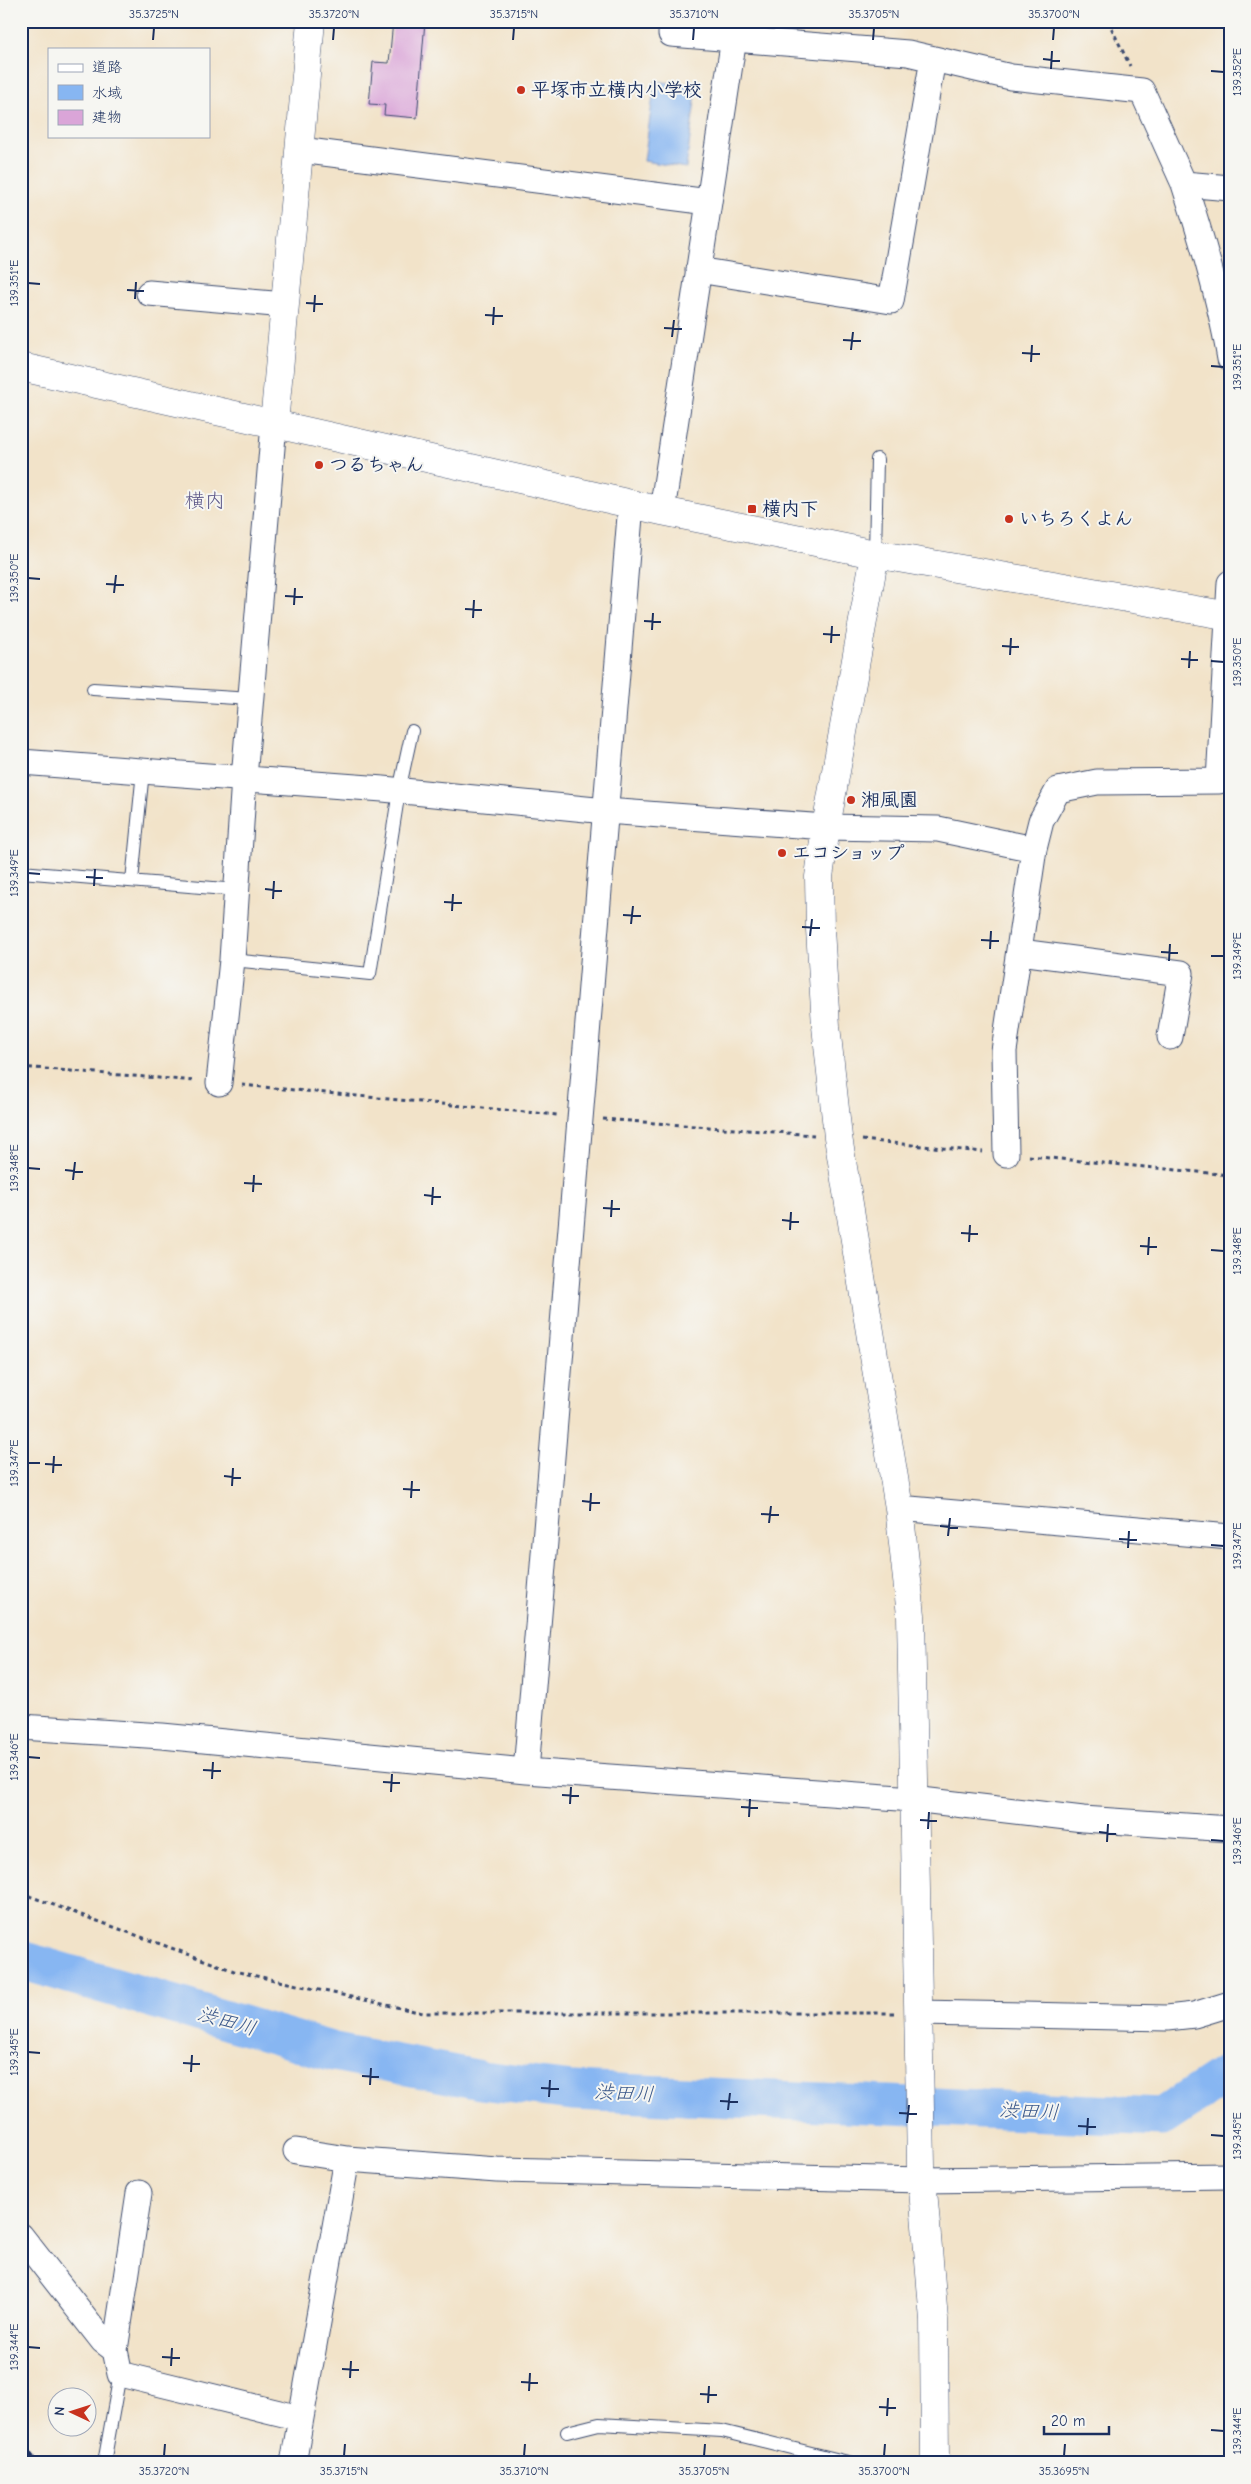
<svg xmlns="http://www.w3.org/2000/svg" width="1251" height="2484" font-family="'Comic Neue','Klee One',sans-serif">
<rect width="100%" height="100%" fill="#f6f6f2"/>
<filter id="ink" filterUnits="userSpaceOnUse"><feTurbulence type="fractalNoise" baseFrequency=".02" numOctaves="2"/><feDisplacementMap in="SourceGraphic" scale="10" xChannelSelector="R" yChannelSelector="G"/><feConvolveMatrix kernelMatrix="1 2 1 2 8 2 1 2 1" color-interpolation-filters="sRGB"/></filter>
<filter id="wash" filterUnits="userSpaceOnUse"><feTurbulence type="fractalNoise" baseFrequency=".0096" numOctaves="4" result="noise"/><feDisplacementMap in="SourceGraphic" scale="20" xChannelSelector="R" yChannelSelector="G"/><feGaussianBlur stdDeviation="1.12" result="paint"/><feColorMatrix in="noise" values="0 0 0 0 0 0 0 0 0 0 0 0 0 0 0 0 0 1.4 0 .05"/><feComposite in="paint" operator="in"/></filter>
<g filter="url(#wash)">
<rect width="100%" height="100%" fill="#f2e3c9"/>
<path fill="#87b6f2" stroke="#5172a8" d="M 655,81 L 697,86 L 686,168 L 644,161 Z"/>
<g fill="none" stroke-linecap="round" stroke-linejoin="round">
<path stroke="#87b6f2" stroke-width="39" d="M 21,1960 L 334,2052 L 481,2080 L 573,2091 L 1162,2117 L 1230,2072"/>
</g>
<g id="blocks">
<path fill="#daa5d8" d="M 393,21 L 425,21 L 417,118 L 384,115 L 385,105 L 369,104 L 373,62 L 389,63 Z"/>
</g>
</g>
<g filter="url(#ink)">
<use href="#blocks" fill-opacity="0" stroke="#3b4a6e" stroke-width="1"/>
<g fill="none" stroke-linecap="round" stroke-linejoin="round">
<g stroke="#3b4a6e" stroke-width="14">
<path id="service" d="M 875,554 L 877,459
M 93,689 L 251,699
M 21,830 L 21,828
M 21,872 L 237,890
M 132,881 L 143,771
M 232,960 L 370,974 L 399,791 L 412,731
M 567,2432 L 599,2424 L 722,2431 L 852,2463
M 104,2463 L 120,2374"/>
</g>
<g stroke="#3b4a6e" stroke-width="27">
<path id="minor" d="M 672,21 L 671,34 L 908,53 L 1011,77 L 1142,91 L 1184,184 L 1230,188
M 300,150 L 709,202
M 1184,184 C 1203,242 1220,300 1230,359
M 698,270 L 891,301 L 933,59
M 149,293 L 285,305
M 662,511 L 734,38
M 21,762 L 383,789 L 606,811 L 826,827 L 938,829 L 1034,849
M 1020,952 L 1181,973 L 1170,1037
M 219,1083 L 232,960 L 244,778 L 274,424
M 1006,1154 L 1004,1051 L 1034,849 L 1041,821 L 1058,790 L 1097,782 L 1219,781 L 1230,583
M 899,1508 L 1230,1537
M 21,1727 L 162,1736 L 526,1771 L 913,1799 L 1083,1819 L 1230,1829
M 526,1771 L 631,504
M 919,2013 L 1167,2018 L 1194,2015 L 1230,2004
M 296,2151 L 347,2159 L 497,2170 L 922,2180 L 1230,2176
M 21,2236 L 103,2341 L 115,2350 L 120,2374 L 300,2418
M 115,2350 L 139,2193
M 293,2463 L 347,2159"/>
</g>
<g stroke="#3b4a6e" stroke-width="29">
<path id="tertiary" d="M 21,367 L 662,511 L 875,554 L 1230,616
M 274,424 L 311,21
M 875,554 L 826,827 L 819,877 L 820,929 L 826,1026 L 838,1137 L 899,1508 L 911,1615 L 921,2166 L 934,2320 L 935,2463"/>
</g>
<path stroke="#3b4a6e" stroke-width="3" stroke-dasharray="4 4" stroke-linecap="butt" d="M 1108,21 L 1130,66
M 21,1067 L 196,1081
M 242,1085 L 557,1115
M 603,1119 L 814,1135
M 862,1140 L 983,1152
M 1029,1156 L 1230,1175
M 21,1893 L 234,1971 L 423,2013 L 894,2013"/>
<use href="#service" stroke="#fff" stroke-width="12"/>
<use href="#minor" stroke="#fff" stroke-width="25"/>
<use href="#tertiary" stroke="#fff" stroke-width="28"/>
<path stroke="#1b2f5e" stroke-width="4" stroke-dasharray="8 4" stroke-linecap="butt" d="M 21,2442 L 37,2463"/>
</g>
</g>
<path fill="none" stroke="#1b2f5e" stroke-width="2" d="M 153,40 L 154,28M 333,40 L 334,28M 513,40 L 514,28M 693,40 L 694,28M 873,40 L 874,28M 1053,40 L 1054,28M 1043,59 L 1060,61M 1051,69 L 1052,51M 1211,71 L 1224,72M 28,283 L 40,284M 127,290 L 144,291M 135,299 L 136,282M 306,303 L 323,304M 314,312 L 315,295M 485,315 L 503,316M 493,325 L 494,307M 664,328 L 682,329M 672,337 L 674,320M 843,340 L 861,341M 851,350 L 853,332M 1022,353 L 1040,354M 1031,362 L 1032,345M 1211,366 L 1224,367M 28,578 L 40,579M 106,584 L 124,585M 114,593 L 116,575M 285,596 L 303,597M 294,605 L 295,588M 465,609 L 482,610M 473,618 L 474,600M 644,621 L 661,622M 652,630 L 653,613M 823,634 L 840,635M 831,643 L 832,626M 1002,646 L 1019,647M 1010,655 L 1011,638M 1181,659 L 1198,660M 1211,661 L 1224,662M 1189,668 L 1190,651M 28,873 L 40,874M 86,877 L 103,878M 94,886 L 95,869M 265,889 L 282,891M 273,899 L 274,881M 444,902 L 462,903M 452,911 L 453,894M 623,915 L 641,916M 631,924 L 633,906M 802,927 L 820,928M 810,936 L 812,919M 981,940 L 999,941M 990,949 L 991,931M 1161,952 L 1178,953M 1211,956 L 1224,956M 1169,961 L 1170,944M 28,1168 L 40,1169M 65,1170 L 83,1172M 73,1180 L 75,1162M 244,1183 L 262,1184M 253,1192 L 254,1175M 424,1195 L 441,1197M 432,1205 L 433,1187M 603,1208 L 620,1209M 611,1217 L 612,1200M 782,1220 L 799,1222M 790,1230 L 791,1212M 961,1233 L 978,1234M 969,1242 L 970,1225M 1140,1246 L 1157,1247M 1211,1250 L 1224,1251M 1148,1255 L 1149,1237M 28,1463 L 40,1463M 45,1464 L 62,1465M 53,1473 L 54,1456M 224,1476 L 241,1478M 232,1486 L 233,1468M 403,1489 L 420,1490M 411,1498 L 412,1481M 582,1501 L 600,1503M 590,1511 L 591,1493M 761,1514 L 779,1515M 769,1523 L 771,1506M 940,1526 L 958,1528M 948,1536 L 950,1518M 1119,1539 L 1137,1540M 1211,1545 L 1224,1546M 1128,1548 L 1129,1531M 28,1757 L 40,1758M 203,1770 L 221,1771M 212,1779 L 213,1762M 383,1782 L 400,1783M 391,1792 L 392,1774M 562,1795 L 579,1796M 570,1804 L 571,1787M 741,1807 L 758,1808M 749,1817 L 750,1799M 920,1820 L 937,1821M 928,1829 L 929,1812M 1099,1832 L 1116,1834M 1211,1840 L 1224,1841M 1107,1842 L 1108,1824M 28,2052 L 40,2053M 183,2063 L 200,2064M 191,2072 L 192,2055M 362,2076 L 379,2077M 370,2085 L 371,2068M 541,2088 L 559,2089M 549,2097 L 550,2080M 720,2101 L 738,2102M 728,2110 L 730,2093M 899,2113 L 917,2114M 907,2123 L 909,2105M 1078,2126 L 1096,2127M 1087,2135 L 1088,2118M 1211,2135 L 1224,2136M 28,2347 L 40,2348M 162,2357 L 180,2358M 171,2366 L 172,2348M 342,2369 L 359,2370M 350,2378 L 351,2361M 521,2382 L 538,2383M 529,2391 L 530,2373M 700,2394 L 717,2395M 708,2403 L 709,2386M 879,2407 L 896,2408M 887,2416 L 888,2398M 1211,2430 L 1224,2431M 164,2456 L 165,2444M 344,2456 L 345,2444M 524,2456 L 525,2444M 704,2456 L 705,2444M 884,2456 L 885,2444M 1064,2456 L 1065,2444"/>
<g fill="#c8321e" stroke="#f6f6f2" stroke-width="2">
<circle cx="521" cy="90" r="5"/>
<circle cx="319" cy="465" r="5"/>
<rect x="747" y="504" width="10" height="10" rx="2.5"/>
<circle cx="1009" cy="519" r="5"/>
<circle cx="851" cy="800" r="5"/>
<circle cx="782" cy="853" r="5"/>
</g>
<g text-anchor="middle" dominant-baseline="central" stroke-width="4" stroke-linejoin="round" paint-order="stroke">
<g font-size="19" font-weight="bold" fill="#1b2f5e" stroke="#f6f6f2" text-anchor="start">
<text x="531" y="90">平塚市立横内小学校</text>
<text x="329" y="465">つるちゃん</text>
<text x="762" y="509">横内下</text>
<text x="1019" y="519">いちろくよん</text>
<text x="861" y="800">湘風園</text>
<text x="792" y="853">エコショップ</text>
</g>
<g font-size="20" fill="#5e5889" stroke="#f6f6f2">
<text x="205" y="500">横内</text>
</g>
<g font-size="20" font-style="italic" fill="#3b588a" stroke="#f6f6f2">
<text transform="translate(227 2021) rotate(16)">渋田川</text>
<text transform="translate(624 2093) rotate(3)">渋田川</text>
<text transform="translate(1029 2111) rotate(3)">渋田川</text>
</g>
</g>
<rect width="1251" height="2484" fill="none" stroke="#f6f6f2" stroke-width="55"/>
<rect x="48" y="48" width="162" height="90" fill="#f6f6f2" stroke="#9ea6b7"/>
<rect x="58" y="64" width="25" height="8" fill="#ffffff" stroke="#9ea6b7"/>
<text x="92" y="72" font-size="15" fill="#1b2f5e">道路</text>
<rect x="58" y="85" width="25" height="15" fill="#87b6f2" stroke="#9ea6b7"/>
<text x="92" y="98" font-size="15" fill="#1b2f5e">水域</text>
<rect x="58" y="110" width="25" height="15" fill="#daa5d8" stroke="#9ea6b7"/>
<text x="92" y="122" font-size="15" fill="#1b2f5e">建物</text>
<g transform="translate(72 2412) rotate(274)"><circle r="24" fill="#f6f6f2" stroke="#9ea6b7"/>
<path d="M0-4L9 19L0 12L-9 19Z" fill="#c8321e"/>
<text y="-8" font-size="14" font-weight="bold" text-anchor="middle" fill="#1b2f5e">N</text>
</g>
<path d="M1044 2426v8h65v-8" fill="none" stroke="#1b2f5e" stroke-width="2.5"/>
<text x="1051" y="2426" font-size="15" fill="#1b2f5e" stroke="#f6f6f2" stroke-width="4" paint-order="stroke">20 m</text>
<rect x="28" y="28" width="1196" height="2428" fill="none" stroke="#1b2f5e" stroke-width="2"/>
<g font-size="12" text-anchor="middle" fill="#1b2f5e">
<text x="154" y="18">35.3725°N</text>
<text x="334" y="18">35.3720°N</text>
<text x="514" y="18">35.3715°N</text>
<text x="694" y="18">35.3710°N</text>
<text x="874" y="18">35.3705°N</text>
<text x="1054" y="18">35.3700°N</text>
<text transform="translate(1237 72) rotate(-90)" y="4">139.352°E</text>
<text transform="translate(14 283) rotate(-90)" y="4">139.351°E</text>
<text transform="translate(1237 367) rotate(-90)" y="4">139.351°E</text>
<text transform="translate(14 578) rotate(-90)" y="4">139.350°E</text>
<text transform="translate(1237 662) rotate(-90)" y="4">139.350°E</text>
<text transform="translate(14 873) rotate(-90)" y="4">139.349°E</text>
<text transform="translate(1237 956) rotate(-90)" y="4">139.349°E</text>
<text transform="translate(14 1168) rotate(-90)" y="4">139.348°E</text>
<text transform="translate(1237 1251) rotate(-90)" y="4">139.348°E</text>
<text transform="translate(14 1463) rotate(-90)" y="4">139.347°E</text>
<text transform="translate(1237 1546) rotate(-90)" y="4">139.347°E</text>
<text transform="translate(14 1757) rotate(-90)" y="4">139.346°E</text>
<text transform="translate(1237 1841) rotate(-90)" y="4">139.346°E</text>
<text transform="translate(14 2052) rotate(-90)" y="4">139.345°E</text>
<text transform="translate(1237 2136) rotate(-90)" y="4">139.345°E</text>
<text transform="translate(14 2347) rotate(-90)" y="4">139.344°E</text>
<text transform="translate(1237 2431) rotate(-90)" y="4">139.344°E</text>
<text x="164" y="2475">35.3720°N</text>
<text x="344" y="2475">35.3715°N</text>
<text x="524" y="2475">35.3710°N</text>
<text x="704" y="2475">35.3705°N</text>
<text x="884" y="2475">35.3700°N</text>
<text x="1064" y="2475">35.3695°N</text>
</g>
</svg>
